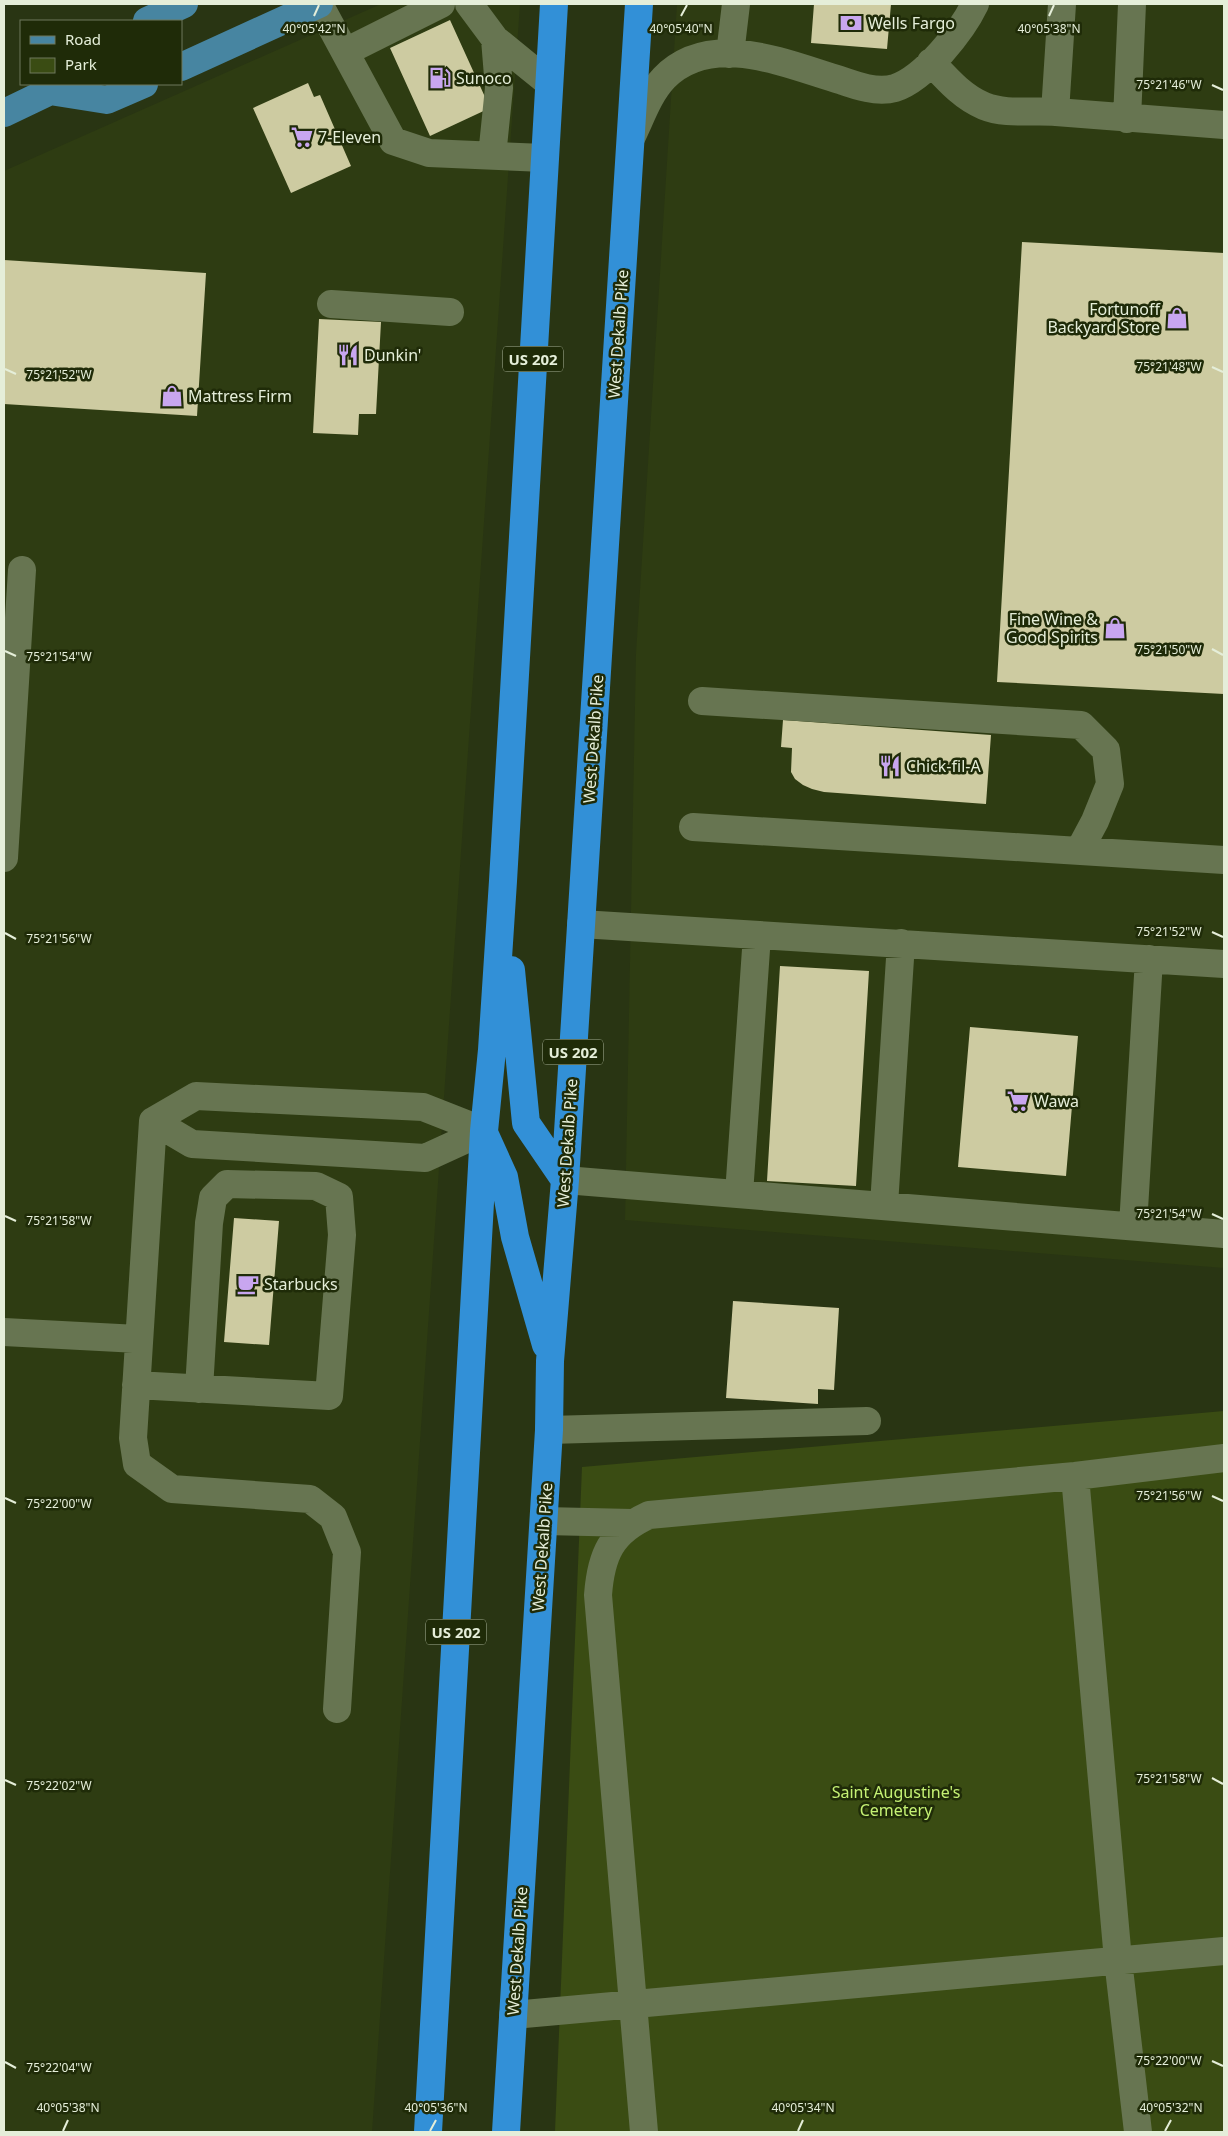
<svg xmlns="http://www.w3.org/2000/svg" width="1228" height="2136" font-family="'Noto Sans',sans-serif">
<rect width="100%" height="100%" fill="#293513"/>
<path fill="#2e3c12" d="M 381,4 L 520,4 L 372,2132 L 4,2132 L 4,171 Z
M 677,4 L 1224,4 L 1224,1268 L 625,1220 L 636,654 Z"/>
<path fill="#3a4c13" d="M 1224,1411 L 1224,2132 L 555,2132 L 582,1467 Z"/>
<path fill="#cdcba1" d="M 814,4 L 891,4 L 887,49 L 811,43 Z
M 450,20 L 490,108 L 430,136 L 390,48 Z
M 308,83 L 314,97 L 320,95 L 351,166 L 291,193 L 253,108 Z
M 1022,242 L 1224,253 L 1224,694 L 997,682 Z
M 4,260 L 206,273 L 197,416 L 4,404 Z
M 319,319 L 381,322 L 376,414 L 359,414 L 358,435 L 313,433 Z
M 783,720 L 991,735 L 986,804 L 824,792 L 812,789 L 803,785 L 795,779 L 791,772 L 792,748 L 781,747 Z
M 780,966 L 869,971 L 856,1186 L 767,1181 Z
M 970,1027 L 1078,1036 L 1066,1176 L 958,1167 Z
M 234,1218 L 279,1221 L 269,1345 L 224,1342 Z
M 733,1301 L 839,1308 L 834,1390 L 818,1389 L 818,1404 L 726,1398 Z"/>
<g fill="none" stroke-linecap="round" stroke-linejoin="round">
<path stroke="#677551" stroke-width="28" d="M 319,4 L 393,141 L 429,153 L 544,158
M 469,4 L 495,39 L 549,83
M 345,52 L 441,4
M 730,54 L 736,4
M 931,62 C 946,78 962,97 984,106 C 1006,115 1032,110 1056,112 C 1112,116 1168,121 1224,125
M 1055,112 L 1062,4
M 1127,119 L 1132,4
M 631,138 C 641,118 648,95 664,78 C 711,30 786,64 840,80 C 857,86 877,93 895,88 C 925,78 962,31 975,4
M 492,156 L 499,88 L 495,39
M 331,304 L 450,312
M 702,701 L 1081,725 L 1106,750 L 1110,784 L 1095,821 L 1079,851
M 693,827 L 1224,860
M 4,858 L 22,570
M 581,924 L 1224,964
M 153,1121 L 133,1438 L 137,1464 L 172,1489 L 310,1499 L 333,1517 L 347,1552 L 337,1709
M 153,1121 L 192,1144 L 425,1158 L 484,1131
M 153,1121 L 196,1096 L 423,1107 L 484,1131
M 565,1180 L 1224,1234
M 739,1194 L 757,935
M 884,1205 L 901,943
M 1133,1226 L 1149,959
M 4,1332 L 138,1339
M 136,1385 L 329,1396 L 342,1235 L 339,1197 L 316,1186 L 227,1184 L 213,1198 L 209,1223 L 199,1389
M 549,1430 L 867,1421
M 1075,1476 L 1118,1960 L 1138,2132
M 544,1521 L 632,1523
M 513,2015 L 1224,1951
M 644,2132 L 598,1595 C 601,1555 611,1532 649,1515 L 1075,1476 L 1224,1458"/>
<path stroke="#4785a1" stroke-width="28" d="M 147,21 L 184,4
M 181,67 L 319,4
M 50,91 L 107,100 L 144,84
M 4,113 L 50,91 L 56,84"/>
<path stroke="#3290d7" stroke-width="28" d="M 511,970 L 526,1123 L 565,1180
M 485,1135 L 504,1177 L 515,1237 L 546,1345
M 428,2132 L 484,1131 L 492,1050 L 503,881 L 554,4
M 506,2132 L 549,1430 L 550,1361 L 565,1180 L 639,4"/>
</g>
<path fill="none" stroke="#e5eed9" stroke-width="2" d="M 314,16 L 319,5M 681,16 L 687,5M 1049,16 L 1054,5M 1212,85 L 1223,90M 1212,367 L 1223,372M 5,369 L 16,374M 1212,649 L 1223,655M 5,651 L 16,656M 1212,932 L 1223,937M 5,933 L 16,939M 1212,1214 L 1223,1219M 5,1216 L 16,1221M 1212,1496 L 1223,1501M 5,1498 L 16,1503M 1212,1778 L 1223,1784M 5,1780 L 16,1785M 1212,2061 L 1223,2066M 5,2062 L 16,2068M 63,2131 L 68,2120M 430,2131 L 436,2120M 798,2131 L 803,2120M 1165,2131 L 1171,2120"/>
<defs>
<g id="bank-bare" transform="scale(1.725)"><path d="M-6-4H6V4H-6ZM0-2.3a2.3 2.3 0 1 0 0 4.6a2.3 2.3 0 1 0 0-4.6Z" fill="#c8a6ef" stroke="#1f2b08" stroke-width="2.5" paint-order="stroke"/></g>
<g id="fuel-bare" transform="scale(1.725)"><path d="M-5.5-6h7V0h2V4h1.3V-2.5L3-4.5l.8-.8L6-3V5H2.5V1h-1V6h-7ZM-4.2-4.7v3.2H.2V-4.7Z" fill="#c8a6ef" stroke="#1f2b08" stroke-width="2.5" paint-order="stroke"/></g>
<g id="supermarket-bare" transform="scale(1.725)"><path d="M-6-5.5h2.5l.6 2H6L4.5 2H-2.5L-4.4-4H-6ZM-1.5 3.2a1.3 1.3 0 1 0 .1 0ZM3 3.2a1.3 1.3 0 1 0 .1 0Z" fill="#c8a6ef" stroke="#1f2b08" stroke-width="2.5" paint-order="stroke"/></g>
<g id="shop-bare" transform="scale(1.725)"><path d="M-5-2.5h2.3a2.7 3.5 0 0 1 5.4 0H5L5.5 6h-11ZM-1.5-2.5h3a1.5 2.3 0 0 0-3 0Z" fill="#c8a6ef" stroke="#1f2b08" stroke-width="2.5" paint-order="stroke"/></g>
<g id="restaurant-bare" transform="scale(1.725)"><path d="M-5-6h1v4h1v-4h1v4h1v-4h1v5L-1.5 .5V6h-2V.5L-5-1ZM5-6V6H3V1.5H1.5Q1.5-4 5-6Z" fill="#c8a6ef" stroke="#1f2b08" stroke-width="2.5" paint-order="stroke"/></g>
<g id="cafe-bare" transform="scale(1.725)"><path d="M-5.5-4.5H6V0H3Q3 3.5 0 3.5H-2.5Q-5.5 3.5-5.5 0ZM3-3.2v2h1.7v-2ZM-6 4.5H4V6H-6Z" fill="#c8a6ef" stroke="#1f2b08" stroke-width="2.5" paint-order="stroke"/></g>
</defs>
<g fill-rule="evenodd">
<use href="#bank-bare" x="851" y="23"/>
<use href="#fuel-bare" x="440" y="78"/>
<use href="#supermarket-bare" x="302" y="137"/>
<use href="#shop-bare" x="1177" y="318"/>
<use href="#restaurant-bare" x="348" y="355"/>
<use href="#shop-bare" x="172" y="396"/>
<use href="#shop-bare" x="1115" y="628"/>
<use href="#restaurant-bare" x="890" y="766"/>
<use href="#supermarket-bare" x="1018" y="1101"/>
<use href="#cafe-bare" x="248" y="1284"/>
</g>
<g text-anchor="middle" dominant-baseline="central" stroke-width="5" stroke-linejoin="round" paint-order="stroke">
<g fill="#1f2b08" stroke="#aab49a" stroke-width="1">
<rect x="503" y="346.5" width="60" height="25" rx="4"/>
<rect x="543" y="1039.5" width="60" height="25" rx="4"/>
<rect x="426" y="1619.5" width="60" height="25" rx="4"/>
</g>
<g font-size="15" font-weight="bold" fill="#e5eed9">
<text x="533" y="359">US 202</text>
<text x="573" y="1052">US 202</text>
<text x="456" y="1632">US 202</text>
</g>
<g font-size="16" fill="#e5eed9" stroke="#1f2b08" text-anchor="start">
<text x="868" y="23">Wells Fargo</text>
<text x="456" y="78">Sunoco</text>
<text x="318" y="137">7-Eleven</text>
<text x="1160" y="309" text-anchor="end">Fortunoff<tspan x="1160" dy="18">Backyard Store</tspan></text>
<text x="364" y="355">Dunkin'</text>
<text x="188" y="396">Mattress Firm</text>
<text x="1098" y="619" text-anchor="end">Fine Wine &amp;<tspan x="1098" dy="18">Good Spirits</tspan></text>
<text x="906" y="766">Chick-fil-A</text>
<text x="1034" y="1101">Wawa</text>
<text x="264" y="1284">Starbucks</text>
</g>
<g font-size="16" fill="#e5eed9" stroke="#1f2b08">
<text transform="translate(618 334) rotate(-86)">West Dekalb Pike</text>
<text transform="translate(593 739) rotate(-86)">West Dekalb Pike</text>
<text transform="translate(567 1143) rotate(-86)">West Dekalb Pike</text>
<text transform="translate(542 1547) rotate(-86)">West Dekalb Pike</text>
<text transform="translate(517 1951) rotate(-86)">West Dekalb Pike</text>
</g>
<g font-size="16" fill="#c5f174" stroke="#1f2b08">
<text x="896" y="1792">Saint Augustine's<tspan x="896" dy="18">Cemetery</tspan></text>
</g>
</g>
<g font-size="12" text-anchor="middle" fill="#e5eed9" stroke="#1f2b08" stroke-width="5" stroke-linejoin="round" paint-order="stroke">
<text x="314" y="33">40°05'42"N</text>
<text x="681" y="33">40°05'40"N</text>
<text x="1049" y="33">40°05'38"N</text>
<text x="1169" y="89">75°21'46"W</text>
<text x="1169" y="371">75°21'48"W</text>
<text x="59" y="379">75°21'52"W</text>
<text x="1169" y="654">75°21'50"W</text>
<text x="59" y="661">75°21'54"W</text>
<text x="1169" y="936">75°21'52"W</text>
<text x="59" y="943">75°21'56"W</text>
<text x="1169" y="1218">75°21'54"W</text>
<text x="59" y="1225">75°21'58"W</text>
<text x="1169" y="1500">75°21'56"W</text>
<text x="59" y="1508">75°22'00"W</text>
<text x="1169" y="1783">75°21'58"W</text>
<text x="59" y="1790">75°22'02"W</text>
<text x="1169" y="2065">75°22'00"W</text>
<text x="59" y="2072">75°22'04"W</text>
<text x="68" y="2112">40°05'38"N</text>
<text x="436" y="2112">40°05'36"N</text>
<text x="803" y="2112">40°05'34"N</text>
<text x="1171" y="2112">40°05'32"N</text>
</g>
<rect width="1228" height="2136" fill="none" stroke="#e5eed9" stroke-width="10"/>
<rect x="20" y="20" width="162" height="65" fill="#1f2b08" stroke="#6e795c"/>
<rect x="30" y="36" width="25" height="8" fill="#4785a1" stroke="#6e795c"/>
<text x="65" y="45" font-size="15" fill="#e5eed9">Road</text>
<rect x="30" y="58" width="25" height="15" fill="#3a4c13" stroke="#6e795c"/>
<text x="65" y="70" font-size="15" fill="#e5eed9">Park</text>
</svg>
